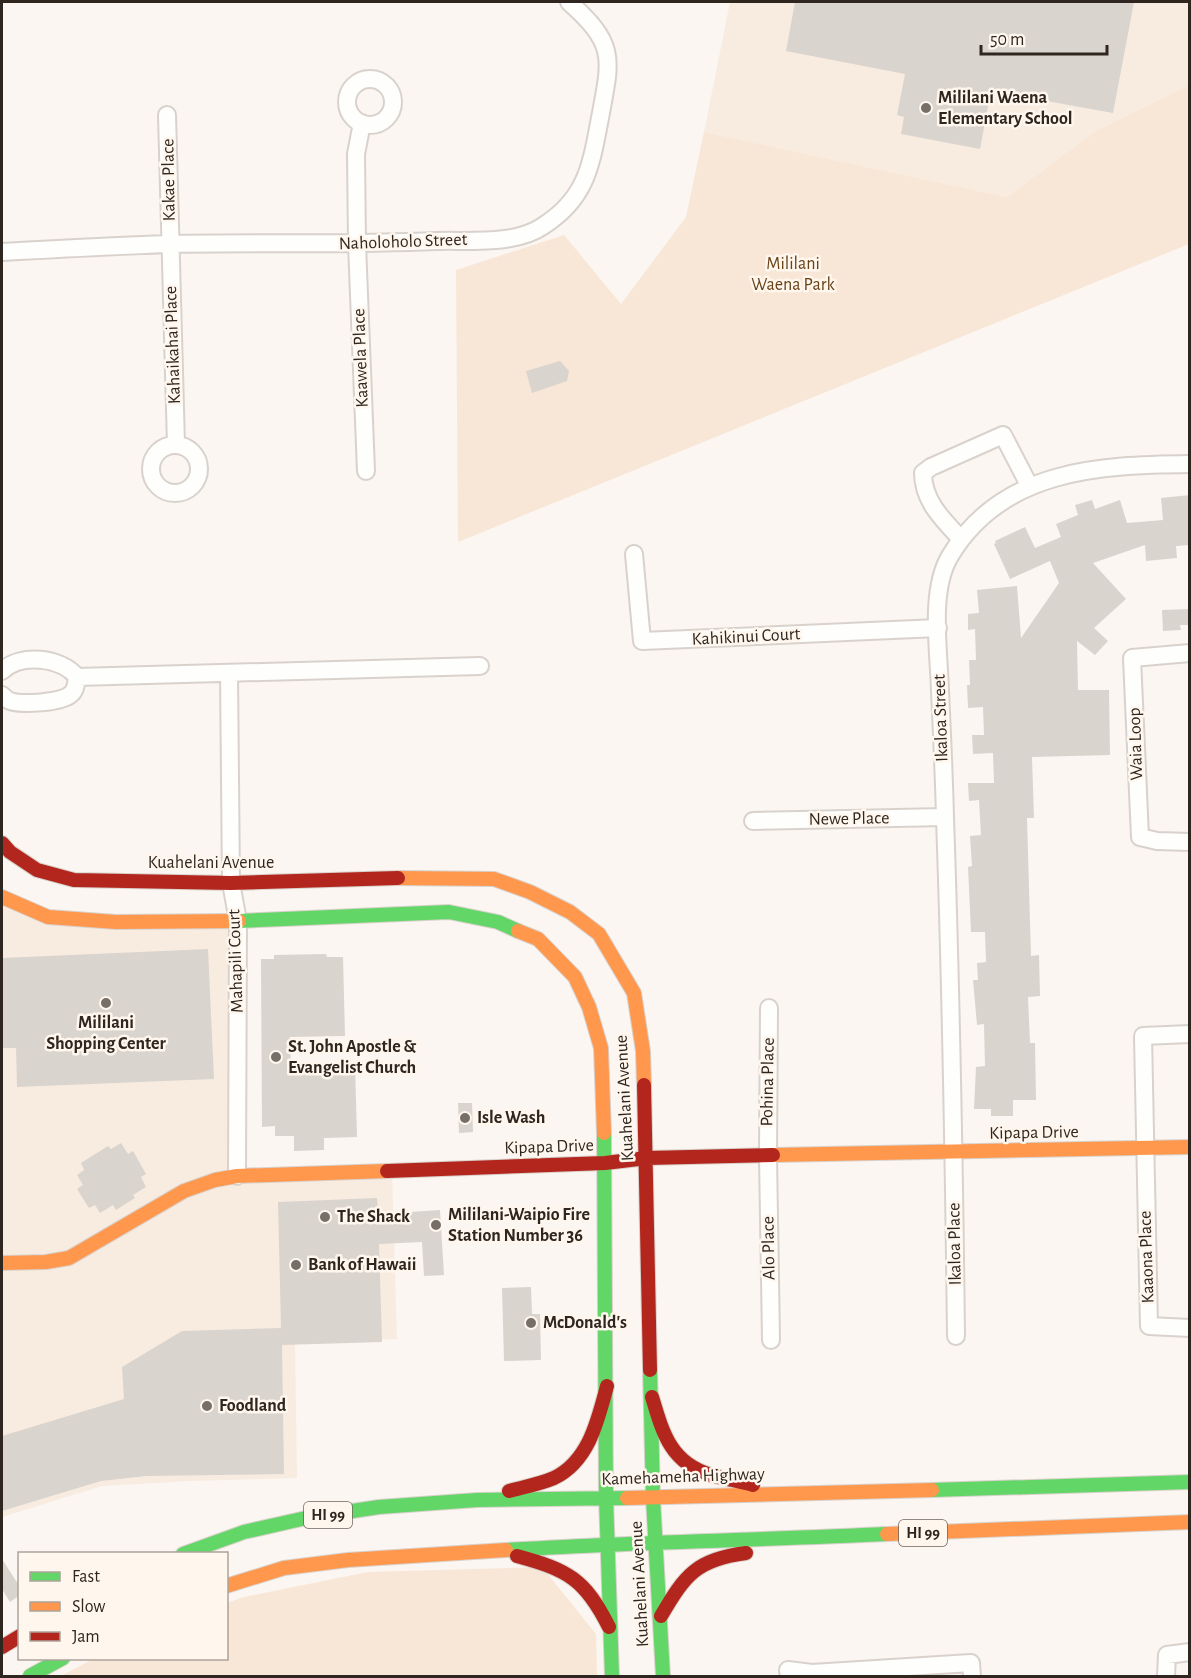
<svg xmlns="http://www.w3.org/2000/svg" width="1191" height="1678" font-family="'Alegreya Sans',sans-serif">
<rect width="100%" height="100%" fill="#fbf6f1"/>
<path fill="#f8ece1" d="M 730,2 L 1189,2 L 1189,85 L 1096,131 L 1007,197 L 704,132 Z
M 2,901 L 35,913 L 238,921 L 237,1176 L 392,1170 L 397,1339 L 295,1344 L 297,1478 L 190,1481 L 102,1486 L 2,1517 Z"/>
<path fill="#f8e7d6" d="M 1189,85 L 1189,244 L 458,542 L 456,270 L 564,235 L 621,304 L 686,217 L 704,132 L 1007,197 L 1096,131 Z
M 542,1567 L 596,1634 L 597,1676 L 61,1676 L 93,1659 L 226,1658 L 227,1603 L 244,1597 L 368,1572 Z"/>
<path fill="#dad4ce" d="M 795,2 L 1134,2 L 1113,113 L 991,91 L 980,149 L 901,134 L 904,117 L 897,115 L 905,74 L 786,51 Z
M 560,361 L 569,371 L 567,381 L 532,393 L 526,371 Z
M 1190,495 L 1190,545 L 1176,546 L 1177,558 L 1146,561 L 1145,545 L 1093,563 L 1126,599 L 1094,628 L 1108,641 L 1095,655 L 1077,641 L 1078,690 L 1109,690 L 1110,755 L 1032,757 L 1034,818 L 1027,818 L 1031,956 L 1039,955 L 1040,996 L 1028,997 L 1030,1043 L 1035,1043 L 1036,1100 L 1013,1100 L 1013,1116 L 991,1116 L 991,1109 L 974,1109 L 976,1067 L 985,1066 L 984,1024 L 977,1025 L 973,980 L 978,980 L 977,963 L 986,962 L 985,932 L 971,932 L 968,867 L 972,866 L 970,836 L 981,835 L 979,800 L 969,801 L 968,783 L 994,783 L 993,753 L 973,754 L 972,735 L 984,735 L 983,707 L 968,708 L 967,685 L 970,685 L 969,660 L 976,660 L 975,629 L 968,630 L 968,614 L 979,613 L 977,590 L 1017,586 L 1021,638 L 1059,583 L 1050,561 L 1010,579 L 994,544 L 996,543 L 995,541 L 1025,527 L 1035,548 L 1061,537 L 1056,524 L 1078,515 L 1075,505 L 1092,500 L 1095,509 L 1120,500 L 1127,523 L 1163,520 L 1161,498 Z
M 1190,609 L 1190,625 L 1180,625 L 1181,630 L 1163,631 L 1162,610 Z
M 208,949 L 214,1079 L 17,1087 L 16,1048 L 2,1048 L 2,958 Z
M 326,954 L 327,957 L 343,957 L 345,1036 L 290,1037 L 291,1066 L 355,1064 L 357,1137 L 324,1138 L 324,1150 L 294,1151 L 294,1136 L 275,1136 L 275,1126 L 262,1127 L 261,959 L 274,959 L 274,955 Z
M 458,1103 L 472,1103 L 473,1132 L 459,1133 Z
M 121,1143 L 128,1154 L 133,1151 L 146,1174 L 141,1177 L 146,1187 L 133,1195 L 135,1198 L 116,1210 L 113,1205 L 100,1213 L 95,1205 L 89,1208 L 77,1189 L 83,1185 L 77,1175 L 84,1170 L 81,1163 L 108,1146 L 111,1149 Z
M 377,1198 L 378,1214 L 440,1210 L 444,1275 L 424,1276 L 422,1242 L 379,1244 L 382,1342 L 282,1345 L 284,1474 L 146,1476 L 101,1481 L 2,1511 L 2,1436 L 124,1399 L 122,1367 L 182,1331 L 281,1328 L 278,1202 Z
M 531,1287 L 532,1314 L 540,1314 L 541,1360 L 504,1361 L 502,1288 Z
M 2,1559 L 20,1587 L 20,1595 L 10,1602 L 2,1589 Z"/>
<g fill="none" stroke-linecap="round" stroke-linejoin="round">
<g stroke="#d9d2cc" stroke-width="20">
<path id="street" d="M347 102a23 23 0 1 1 46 0a23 23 0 1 1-46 0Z
M 167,115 L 176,445
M 362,123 L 356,154 L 357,244 L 366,471
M 2,252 C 57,249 113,246 169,244 C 258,242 348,245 437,241 C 469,240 516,245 543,226 C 587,198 591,165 600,118 C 611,58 617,45 569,2
M151 469a24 24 0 1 1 48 0a24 24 0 1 1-48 0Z
M 961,539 C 943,520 923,501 923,473 L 931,467 L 1003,435 L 1030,487
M 634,554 L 642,641 L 938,628
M 1190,653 L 1132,658 L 1140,837 L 1157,841 L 1190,842
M 2,671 C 20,653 61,657 77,677 L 480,666
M 229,673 L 231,883 L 238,921 L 237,1176
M 2,695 C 4,697 7,700 10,701 C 22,705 61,703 71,694 C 76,690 76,683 77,677
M 753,821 L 945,817
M 769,1008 L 768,1156 L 771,1340
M 1190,1034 L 1143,1036 L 1149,1326 L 1190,1328
M 956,1336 C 954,1163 951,990 945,818 C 944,775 942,733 940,691 C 939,651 929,591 950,556 C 1002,469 1100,465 1190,464
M 789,1676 L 788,1670 L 812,1673 L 971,1663 L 972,1676
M 1166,1676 L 1167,1655 L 1190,1652"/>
</g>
<g stroke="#d9d2cc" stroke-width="16">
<path id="fast" d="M 239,921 L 449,912 L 498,922 L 518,931
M 604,1133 L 606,1497 L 612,1676
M 650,1370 L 653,1498 L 663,1676
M 932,1490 L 1190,1482
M 506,1550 C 633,1542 760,1540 887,1534
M 183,1554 L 244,1532 L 306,1518 L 379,1507 L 477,1500 L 627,1498
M 30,1676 L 63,1658"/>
</g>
<g stroke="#d9d2cc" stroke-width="16">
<path id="slow" d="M 398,878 L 494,879 L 530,892 L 570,912 L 599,934 L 634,993 L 643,1051 L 644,1085
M 2,897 L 48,917 L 116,922 L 239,921
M 518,931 L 538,939 L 575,977 L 589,1007 L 601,1048 L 604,1133
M 773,1155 L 1190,1147
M 2,1263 L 46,1262 L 69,1258 L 184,1191 L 215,1180 L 237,1176 L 387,1171
M 627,1498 L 932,1490
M 887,1534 L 1190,1522
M 226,1586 L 284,1568 L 348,1560 L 506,1550"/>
</g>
<g stroke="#d9d2cc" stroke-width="16">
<path id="jam" d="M 2,843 L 10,852 L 37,870 L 74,880 L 231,883 L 398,878
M 644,1085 L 650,1370
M 387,1171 L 605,1163 L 647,1158 L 773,1155
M 652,1397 C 663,1434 671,1463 711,1475 C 725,1479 739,1481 753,1485
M 509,1491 C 524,1487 540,1484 554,1478 C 589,1461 598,1420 607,1386
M 517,1556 C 568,1570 585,1579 609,1627
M 661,1616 C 685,1575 697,1559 746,1553
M 2,1647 L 20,1636"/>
</g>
<use href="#street" stroke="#fefefd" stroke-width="16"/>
<use href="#fast" stroke="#63d668" stroke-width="14"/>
<use href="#slow" stroke="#ff974d" stroke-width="14"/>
<use href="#jam" stroke="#b3261e" stroke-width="14"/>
</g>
<g fill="#766f68" stroke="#fff6ed" stroke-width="2">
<circle cx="926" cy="108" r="6"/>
<circle cx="106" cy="1003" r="6"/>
<circle cx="276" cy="1057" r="6"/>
<circle cx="465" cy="1118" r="6"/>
<circle cx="325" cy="1217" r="6"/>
<circle cx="436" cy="1225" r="6"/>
<circle cx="296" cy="1265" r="6"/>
<circle cx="531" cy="1323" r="6"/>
<circle cx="207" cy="1406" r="6"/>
</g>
<g text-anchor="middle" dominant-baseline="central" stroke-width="5" stroke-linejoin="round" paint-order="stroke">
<g fill="#fff6ed" stroke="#6d655d" stroke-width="1.5">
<rect x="304" y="1502" width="48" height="26" rx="4.5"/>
<rect x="899" y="1520" width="48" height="26" rx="4.5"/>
</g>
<g font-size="16" font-weight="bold" fill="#2f271f">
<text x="328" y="1515">HI 99</text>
<text x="923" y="1533">HI 99</text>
</g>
<g font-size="18" font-weight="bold" fill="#2f271f" stroke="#fff6ed" text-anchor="start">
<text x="938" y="98">Mililani Waena<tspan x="938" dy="21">Elementary School</tspan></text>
<text x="106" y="1023" text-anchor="middle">Mililani<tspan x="106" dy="21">Shopping Center</tspan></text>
<text x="288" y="1047">St. John Apostle &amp;<tspan x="288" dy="21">Evangelist Church</tspan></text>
<text x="477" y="1118">Isle Wash</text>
<text x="448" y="1215">Mililani-Waipio Fire<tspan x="448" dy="21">Station Number 36</tspan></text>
<text x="337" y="1217">The Shack</text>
<text x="308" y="1265">Bank of Hawaii</text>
<text x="543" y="1323">McDonald's</text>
<text x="219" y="1406">Foodland</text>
</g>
<g font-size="18" fill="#2f271f" stroke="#fff6ed">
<text transform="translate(169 180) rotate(-91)">Kakae Place</text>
<text transform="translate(403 242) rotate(-2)">Naholoholo Street</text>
<text transform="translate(173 345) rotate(-92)">Kahaikahai Place</text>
<text transform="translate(361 358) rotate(-92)">Kaawela Place</text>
<text transform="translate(746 637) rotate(-3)">Kahikinui Court</text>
<text transform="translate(941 718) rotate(-92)">Ikaloa Street</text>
<text transform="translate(1136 744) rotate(-92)">Waia Loop</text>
<text transform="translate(849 819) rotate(-1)">Newe Place</text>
<text x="211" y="863">Kuahelani Avenue</text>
<text transform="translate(236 961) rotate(-92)">Mahapili Court</text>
<text transform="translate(768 1082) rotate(-89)">Pohina Place</text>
<text transform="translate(625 1098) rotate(-93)">Kuahelani Avenue</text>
<text transform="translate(1034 1133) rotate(-1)">Kipapa Drive</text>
<text transform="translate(549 1147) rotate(-2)">Kipapa Drive</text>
<text transform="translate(955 1244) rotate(-91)">Ikaloa Place</text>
<text transform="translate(769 1248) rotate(-91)">Alo Place</text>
<text transform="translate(1147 1257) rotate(-92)">Kaaona Place</text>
<text transform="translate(683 1477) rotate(-2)">Kamehameha Highway</text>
<text transform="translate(640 1584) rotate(-93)">Kuahelani Avenue</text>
</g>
<g font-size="18" fill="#684318" stroke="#fff6ed">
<text x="793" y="264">Mililani<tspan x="793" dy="21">Waena Park</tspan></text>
</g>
</g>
<rect width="1191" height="1678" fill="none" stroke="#2f271f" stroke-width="6"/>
<rect x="18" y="1552" width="210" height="108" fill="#fff6ed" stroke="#aca39b" stroke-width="1.5"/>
<rect x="30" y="1572" width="30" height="9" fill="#63d668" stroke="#aca39b" stroke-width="1.5"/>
<text x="72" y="1582" font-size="18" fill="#2f271f">Fast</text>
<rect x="30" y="1602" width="30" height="9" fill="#ff974d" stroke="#aca39b" stroke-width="1.5"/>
<text x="72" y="1612" font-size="18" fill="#2f271f">Slow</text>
<rect x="30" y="1632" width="30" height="9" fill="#b3261e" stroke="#aca39b" stroke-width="1.5"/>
<text x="72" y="1642" font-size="18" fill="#2f271f">Jam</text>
<path d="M981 45v9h126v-9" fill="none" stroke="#2f271f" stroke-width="3"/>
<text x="990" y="45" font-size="18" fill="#2f271f" stroke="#fff6ed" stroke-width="4.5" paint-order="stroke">50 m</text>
</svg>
